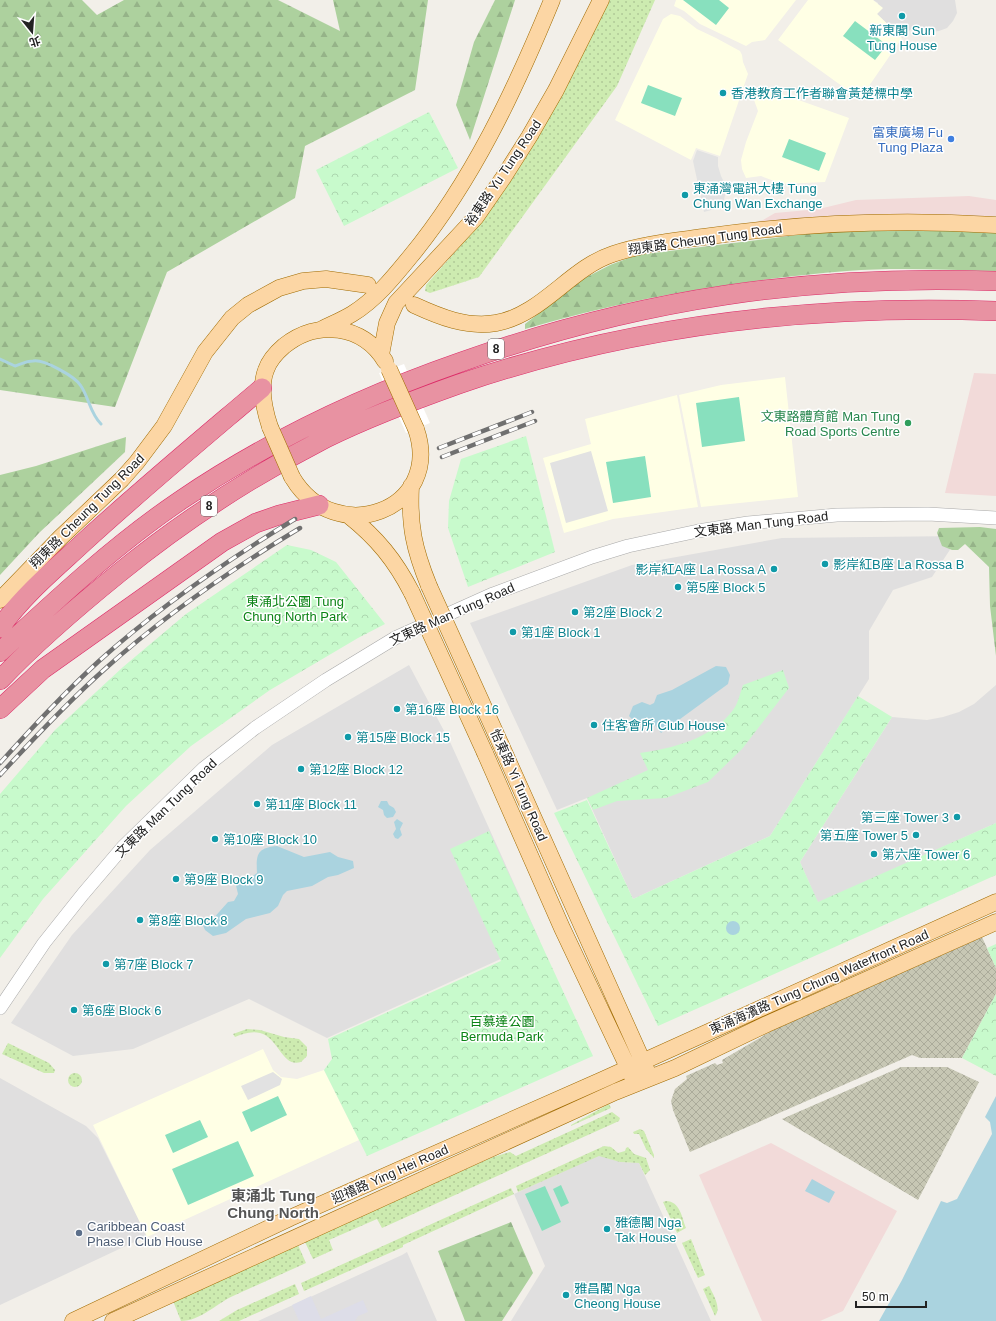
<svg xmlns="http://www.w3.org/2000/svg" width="996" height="1321" font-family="Helvetica,'Noto Sans TC',sans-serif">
<defs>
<pattern id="construction-cross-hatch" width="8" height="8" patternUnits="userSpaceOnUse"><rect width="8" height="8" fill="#c7c7b4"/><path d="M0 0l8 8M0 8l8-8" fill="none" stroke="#abab9a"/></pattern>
<pattern id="grass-dots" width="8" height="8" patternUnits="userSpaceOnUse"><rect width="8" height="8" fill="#cdebb0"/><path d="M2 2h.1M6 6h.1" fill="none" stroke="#b0c997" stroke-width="1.8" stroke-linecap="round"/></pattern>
<pattern id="forest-firs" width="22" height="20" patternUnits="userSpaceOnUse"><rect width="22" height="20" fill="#add19e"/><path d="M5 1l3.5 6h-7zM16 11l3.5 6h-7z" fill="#95b388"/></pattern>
<pattern id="park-crowns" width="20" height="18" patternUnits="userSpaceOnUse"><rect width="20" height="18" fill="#c8facc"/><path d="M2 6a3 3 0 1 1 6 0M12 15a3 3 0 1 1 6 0" fill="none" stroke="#acd6af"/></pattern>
</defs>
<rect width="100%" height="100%" fill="#f2efe9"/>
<path fill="#e0dfdf" d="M 873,0 L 955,0 L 957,13 L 953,21 L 947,28 L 939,31 L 931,32 L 921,27 L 915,27 L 910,30 L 902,38 L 877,14 L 878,3 Z
M 959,536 L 932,577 L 893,590 L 869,631 L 869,679 L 770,836 L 633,899 L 587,798 L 557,810 L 470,623 L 632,565 L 782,538 Z
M 409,665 L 451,744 L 540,941 L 327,1038 L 249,999 L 133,1049 L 73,1056 L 11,1023 L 72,935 L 150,850 L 272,745 Z
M 996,685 L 996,823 L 818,903 L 800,862 L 892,717 L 927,720 L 943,717 L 959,712 L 974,704 Z
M 0,1078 L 86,1126 L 98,1138 L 147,1236 L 0,1305 Z
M 599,1155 L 620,1162 L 639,1163 L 711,1321 L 511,1321 L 545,1266 L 514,1194 Z
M 407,1252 L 437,1321 L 258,1321 L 402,1255 Z"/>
<path fill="#f2dad9" d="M 969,196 L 996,200 L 996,216 L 838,218 L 761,225 L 756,222 L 763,220 L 775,213 L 819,209 L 856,200 Z
M 974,373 L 996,374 L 996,496 L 945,493 Z
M 771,1143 L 897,1211 L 843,1311 L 820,1321 L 762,1321 L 699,1175 Z"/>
<path fill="#ffffe5" d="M 676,0 L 796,0 L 765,40 L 752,42 L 746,46 L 700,24 L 684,11 L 674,6 Z
M 808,0 L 873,0 L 883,8 L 877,14 L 902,38 L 860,99 L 778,40 Z
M 671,14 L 680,16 L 697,29 L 716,38 L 740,51 L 742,55 L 743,62 L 748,74 L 720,156 L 696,148 L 691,160 L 615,120 L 663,19 Z
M 759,86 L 849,118 L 825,182 L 782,184 L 761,176 L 746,178 L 742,169 L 741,160 L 746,142 L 758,111 L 754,100 Z
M 785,377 L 798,497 L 701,507 L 679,395 L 721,385 Z
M 677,395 L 698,507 L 613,519 L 564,533 L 543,458 L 591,444 L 585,419 Z
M 263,1049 L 273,1070 L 281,1077 L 297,1079 L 324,1070 L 359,1140 L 147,1237 L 93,1125 Z"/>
<path fill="url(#construction-cross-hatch)" d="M 982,937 L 996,968 L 996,994 L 962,1058 L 920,1058 L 912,1055 L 690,1152 L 673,1110 L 671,1101 L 675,1089 L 687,1079 L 686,1076 L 715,1063 L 717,1065 L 723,1063 L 722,1060 L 775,1029 Z
M 901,1067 L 947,1067 L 979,1082 L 918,1200 L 782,1119 Z"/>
<path fill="url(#grass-dots)" d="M 607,0 L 655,0 L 617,86 L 479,277 L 430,293 L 425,291 L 426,285 C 455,252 486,219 510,182 C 549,125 576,61 607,0 Z
M 247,1029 L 260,1030 L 284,1037 L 299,1039 L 307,1047 L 307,1056 L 301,1062 C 282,1068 279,1038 260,1033 C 251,1031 242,1034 235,1037 L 233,1034 Z
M 8,1043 L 49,1063 L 55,1070 L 54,1073 L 44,1073 L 2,1054 Z
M68 1080a7 7 0 1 1 14 0a7 7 0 1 1-14 0Z
M 609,1104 L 611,1108 L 571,1126 L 571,1125 Z
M 612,1112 L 620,1118 L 619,1121 L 382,1228 L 377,1219 L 329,1240 L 333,1250 L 313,1259 L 305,1242 L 493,1157 L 510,1152 L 516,1156 Z
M 640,1129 L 644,1131 L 654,1155 L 654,1158 L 646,1149 L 639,1134 L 634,1134 L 633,1132 Z
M 604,1146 L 611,1147 L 618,1153 L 625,1151 L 626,1148 L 628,1147 L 634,1154 L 646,1158 L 650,1170 L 645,1175 L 639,1163 L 620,1162 L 599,1156 L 518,1192 L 516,1186 Z
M 511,1188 L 514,1194 L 403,1245 L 403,1247 L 304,1291 L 301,1283 Z
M 666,1201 C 680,1201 682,1218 686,1228 L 677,1233 L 663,1202 Z
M 691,1239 L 705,1275 L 698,1278 L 682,1243 Z
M 298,1245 L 306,1263 C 282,1274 257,1285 233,1296 C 216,1304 200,1321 181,1321 L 173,1301 Z
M 295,1284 L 299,1294 L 239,1321 L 219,1321 L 237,1310 Z
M 709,1286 C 713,1294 722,1308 715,1316 L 703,1289 Z"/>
<path fill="url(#forest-firs)" d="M 0,0 L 82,0 L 97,15 L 124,0 L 278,0 L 340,31 L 333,0 L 428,0 L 415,90 L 305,146 L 295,198 L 167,272 L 115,407 L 0,390 Z
M 495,0 L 515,0 L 470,140 L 456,105 L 474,42 Z
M 920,228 L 996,230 L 996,271 C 947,270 897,267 847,271 C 738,280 630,298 525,329 L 525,324 L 585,278 L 610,265 L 637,255 L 813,233 Z
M 126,437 L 125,452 L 39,533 L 0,575 L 0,475 L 36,466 Z
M 980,527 L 996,529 L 996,656 L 990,606 L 989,567 L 965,544 L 958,550 L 952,550 L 942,546 L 937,533 L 939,528 Z
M 511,1222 L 533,1273 L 502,1321 L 465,1321 L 438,1251 Z"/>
<path fill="url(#park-crowns)" d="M 429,112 L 458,168 L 344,226 L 316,170 Z
M 526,436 L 555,552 L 468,587 L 448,528 L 449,501 L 461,459 Z
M 287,545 L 311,550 L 336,562 L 385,624 L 358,638 L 270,690 L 191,746 L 126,806 L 43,899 L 0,958 L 0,794 L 55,730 L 123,667 L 186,614 Z
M 783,670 L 789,688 L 742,749 L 708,782 L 666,798 L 617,801 L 593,810 L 587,798 L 648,770 L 640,753 C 674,748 711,739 733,710 C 738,704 740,693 743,685 Z
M 858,696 L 892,717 L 800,862 L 818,902 L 996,823 L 996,875 L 658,1026 L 554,813 L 587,800 L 633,899 L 770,836 Z
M 489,831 L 593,1056 L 367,1156 L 324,1070 L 332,1059 L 328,1039 L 501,961 L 450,849 Z
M 996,944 L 996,968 L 987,948 Z
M 996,994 L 996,1076 L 962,1058 Z"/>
<path fill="#88e0be" d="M 683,0 L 719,0 L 729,8 L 716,25 Z
M 855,21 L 887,45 L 875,60 L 843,36 Z
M 648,85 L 682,98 L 675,116 L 641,103 Z
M 789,139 L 826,153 L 819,171 L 782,157 Z
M 739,397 L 745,441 L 702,447 L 696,403 Z
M 645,456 L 651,497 L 613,503 L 606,462 Z
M 278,1096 L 287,1115 L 251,1132 L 242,1112 Z
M 200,1120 L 208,1137 L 173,1153 L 165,1135 Z
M 238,1141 L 254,1176 L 188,1205 L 172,1169 Z
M 561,1185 L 569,1203 L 561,1207 L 553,1189 Z
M 545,1186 L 561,1222 L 542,1231 L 525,1194 Z"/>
<path fill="#e2e2e2" d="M 697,150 L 718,157 L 718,166 L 721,176 L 727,188 L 722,207 L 704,212 L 693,161 Z
M 591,451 L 608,511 L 566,523 L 550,463 Z
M 273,1072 L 282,1079 L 280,1085 L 248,1100 L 241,1086 Z"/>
<path fill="#dddde8" d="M 311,1296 L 321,1319 L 363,1300 L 368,1312 L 358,1316 L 355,1321 L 299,1321 L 292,1305 Z"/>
<path fill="#aad3df" d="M 716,666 L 726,667 L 730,675 L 728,684 L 661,733 L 654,724 C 643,728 636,724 629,716 L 633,706 L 642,702 L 650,705 L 654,703 L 657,695 L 672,690 Z
M 381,801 L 387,801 L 389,805 L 394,808 L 396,812 L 393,817 L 387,818 L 384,815 L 383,810 L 378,807 Z
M 397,819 L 403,823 L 400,829 L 402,835 L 398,839 L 395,838 L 393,834 L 396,829 L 394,822 Z
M 277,846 L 304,857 L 330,852 L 338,857 L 353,861 L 354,868 L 338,875 L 328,877 L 312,886 L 287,891 L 283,895 L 278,906 L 270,913 L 246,919 L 226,933 L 213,936 L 205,930 L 201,921 L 211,921 L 228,902 L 234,901 L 238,894 L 235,881 L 240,876 L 251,877 L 257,873 C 256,854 257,848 277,846 Z
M726 928a7 7 0 1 1 14 0a7 7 0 1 1-14 0Z
M 996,1096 L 996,1321 L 879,1321 L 902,1280 L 941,1201 L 947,1203 L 957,1199 L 992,1134 L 990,1122 L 985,1117 Z
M 812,1179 L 835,1192 L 829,1203 L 805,1191 Z"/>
<path fill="#fff" d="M 404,364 L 430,423 L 406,433 L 379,373 Z"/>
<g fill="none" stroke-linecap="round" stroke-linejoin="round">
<path stroke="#aad3df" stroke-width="3" d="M 0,359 L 15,366 C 21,364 27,361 33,361 C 44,359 76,377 81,386 C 89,398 90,413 101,424"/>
<g stroke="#a9a9a9" stroke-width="14">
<path id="minor" d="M 0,1008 L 44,943 L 83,894 L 123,847 L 204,768 L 255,728 L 326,680 L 395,638 L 493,594 L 592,557 L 628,546 L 698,531 L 748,523 L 837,515 L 928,514 L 996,518"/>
</g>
<g stroke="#a06b00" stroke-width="17">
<path id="major" d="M 414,305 C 440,317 467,328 496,323 C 542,315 570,268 613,254 C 642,244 674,241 703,237 C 800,223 899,219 996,225
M 322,329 C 332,324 342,320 352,314 C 375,300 393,278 410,257 C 472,182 515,90 552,0
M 381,355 L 387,323 L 396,303 L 476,217 L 503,178 L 529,137 L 556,90 L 601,0
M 270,427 C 264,409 259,388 266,370 C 269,361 277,352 284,346 C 317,319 363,325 385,361
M 292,477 C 335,550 444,510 416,429
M 411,486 C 409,526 414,549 429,586
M 348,515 C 377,538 395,560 412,593
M 0,600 L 60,538 L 122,479 L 137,462 L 164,426 L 205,352 L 232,318 L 248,305 L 279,288 L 303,281 L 326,279 L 368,285
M 501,745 L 647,1071
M 485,753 L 562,928 L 633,1078
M 73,1321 L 290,1218 L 602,1080 L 996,902
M 113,1321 L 615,1092 L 675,1068 L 767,1024 L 996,922"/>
</g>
<g stroke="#dc2a67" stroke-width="20">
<path id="highway" d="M 0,628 C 23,595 56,568 85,541 C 143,488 202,439 262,388
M 0,652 C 58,598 116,544 181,500 C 268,441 363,396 461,362 C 639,299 808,274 996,281
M 0,680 C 37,641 77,607 119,573 C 183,521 252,476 326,438 C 369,417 414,400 459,384 C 634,324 812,304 996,311
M 0,709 L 43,669 L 222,542 L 256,523 L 279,515 L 319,505"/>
</g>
<use href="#minor" stroke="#fff" stroke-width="13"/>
<use href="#major" stroke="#fcd6a4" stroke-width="16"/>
<use href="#highway" stroke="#e892a2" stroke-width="19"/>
<g stroke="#707070" stroke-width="4.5">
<path id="rail" d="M 439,448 L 532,412
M 442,457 L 535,421
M 0,763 C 32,728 64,693 99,661 C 159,607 226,561 295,519
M 0,775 C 34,738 69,701 106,668 C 165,615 232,569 300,528"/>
</g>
<use href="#rail" stroke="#fff" stroke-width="3" stroke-dasharray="9" stroke-linecap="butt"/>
<g stroke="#a06b00" stroke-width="17" stroke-linecap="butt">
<path id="major-bridge" d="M 389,369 L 416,429
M 270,427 L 292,477
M 429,586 L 501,745
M 412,593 L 485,753"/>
</g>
<use href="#major-bridge" stroke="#fcd6a4" stroke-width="16"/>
</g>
<g fill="#0f9aa8" stroke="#fff" stroke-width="1.5">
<circle cx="902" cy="16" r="4"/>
<circle cx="723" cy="93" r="4"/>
<circle cx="685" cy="195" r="4"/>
<circle cx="825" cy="564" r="4"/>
<circle cx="774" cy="569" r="4"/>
<circle cx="678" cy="587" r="4"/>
<circle cx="575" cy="612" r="4"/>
<circle cx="513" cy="632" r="4"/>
<circle cx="397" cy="709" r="4"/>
<circle cx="594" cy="725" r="4"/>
<circle cx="348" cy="737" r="4"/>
<circle cx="301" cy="769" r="4"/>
<circle cx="257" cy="804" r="4"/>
<circle cx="957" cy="817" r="4"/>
<circle cx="916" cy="835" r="4"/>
<circle cx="215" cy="839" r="4"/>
<circle cx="874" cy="854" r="4"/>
<circle cx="176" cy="879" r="4"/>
<circle cx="140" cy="920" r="4"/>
<circle cx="106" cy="964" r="4"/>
<circle cx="74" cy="1010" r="4"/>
<circle cx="607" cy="1229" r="4"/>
<circle cx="566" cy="1295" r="4"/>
</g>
<circle fill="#3f7fe0" stroke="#fff" stroke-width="1.5" cx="951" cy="139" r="4"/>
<circle fill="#2e9e5b" stroke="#fff" stroke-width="1.5" cx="908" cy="423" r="4"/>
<circle fill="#5c6f8a" stroke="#fff" stroke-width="1.5" cx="79" cy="1233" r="4"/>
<g text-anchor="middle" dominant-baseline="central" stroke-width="3" stroke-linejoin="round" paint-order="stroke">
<g fill="#fff" stroke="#646464" stroke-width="1">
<rect x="488" y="339" width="16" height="20" rx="3"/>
<rect x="201" y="496" width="16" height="20" rx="3"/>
</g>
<g font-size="12" font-weight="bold" fill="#222">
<text x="496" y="349">8</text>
<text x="209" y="506">8</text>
</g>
<g font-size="13" fill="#0d838f" stroke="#fff" text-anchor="start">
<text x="902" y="30" text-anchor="middle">新東閣 Sun<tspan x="902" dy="15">Tung House</tspan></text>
<text x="731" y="93">香港教育工作者聯會黃楚標中學</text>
<text x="693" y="188">東涌灣電訊大樓 Tung<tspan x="693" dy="15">Chung Wan Exchange</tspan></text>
<text x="833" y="564">影岸紅B座 La Rossa B</text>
<text x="766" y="569" text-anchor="end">影岸紅A座 La Rossa A</text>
<text x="686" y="587">第5座 Block 5</text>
<text x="583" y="612">第2座 Block 2</text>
<text x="521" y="632">第1座 Block 1</text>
<text x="405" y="709">第16座 Block 16</text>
<text x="602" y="725">住客會所 Club House</text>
<text x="356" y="737">第15座 Block 15</text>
<text x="309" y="769">第12座 Block 12</text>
<text x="265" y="804">第11座 Block 11</text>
<text x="949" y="817" text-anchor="end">第三座 Tower 3</text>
<text x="908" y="835" text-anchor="end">第五座 Tower 5</text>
<text x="223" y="839">第10座 Block 10</text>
<text x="882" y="854">第六座 Tower 6</text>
<text x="184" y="879">第9座 Block 9</text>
<text x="148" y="920">第8座 Block 8</text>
<text x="114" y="964">第7座 Block 7</text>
<text x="82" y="1010">第6座 Block 6</text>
<text x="615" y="1222">雅德閣 Nga<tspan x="615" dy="15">Tak House</tspan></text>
<text x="574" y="1288">雅昌閣 Nga<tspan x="574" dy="15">Cheong House</tspan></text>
</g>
<g font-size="13" fill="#366cbe" stroke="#fff" text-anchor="end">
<text x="943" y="132">富東廣場 Fu<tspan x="943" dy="15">Tung Plaza</tspan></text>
</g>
<g font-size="13" fill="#222" stroke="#fff">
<text transform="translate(503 173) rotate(-56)">裕東路 Yu Tung Road</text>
<text transform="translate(705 239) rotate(-8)">翔東路 Cheung Tung Road</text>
<text transform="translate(87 511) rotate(-45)">翔東路 Cheung Tung Road</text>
<text transform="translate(761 524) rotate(-7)">文東路 Man Tung Road</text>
<text transform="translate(452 614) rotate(-24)">文東路 Man Tung Road</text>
<text transform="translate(519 785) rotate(66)">怡東路 Yi Tung Road</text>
<text transform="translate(166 808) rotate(-44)">文東路 Man Tung Road</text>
<text transform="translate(819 982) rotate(-24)">東涌海濱路 Tung Chung Waterfront Road</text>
<text transform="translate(390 1174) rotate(-24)">迎禧路 Ying Hei Road</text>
</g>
<g font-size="13" fill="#27864d" stroke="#fff" text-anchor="end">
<text x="900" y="416">文東路體育館 Man Tung<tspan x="900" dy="15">Road Sports Centre</tspan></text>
</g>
<g font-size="13" fill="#0c8416" stroke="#fff">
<text x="295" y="601">東涌北公園 Tung<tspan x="295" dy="15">Chung North Park</tspan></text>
<text x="502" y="1021">百慕達公園<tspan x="502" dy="15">Bermuda Park</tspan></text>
</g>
<g font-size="13" fill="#4e5e75" stroke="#fff" text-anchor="start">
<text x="87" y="1226">Caribbean Coast<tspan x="87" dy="15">Phase I Club House</tspan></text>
</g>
<g font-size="15" font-weight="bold" fill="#555" stroke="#fff">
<text x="273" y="1195">東涌北 Tung<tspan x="273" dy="17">Chung North</tspan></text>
</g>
</g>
<g transform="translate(32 32) rotate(163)" stroke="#ffffff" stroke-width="3" paint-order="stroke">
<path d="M0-3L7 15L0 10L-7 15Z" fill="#222222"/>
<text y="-6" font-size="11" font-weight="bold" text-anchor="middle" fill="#222222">北</text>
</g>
<path d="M856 1301v6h70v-6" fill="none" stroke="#222222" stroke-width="2"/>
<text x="862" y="1301" font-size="12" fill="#222222" stroke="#ffffff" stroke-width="3" paint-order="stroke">50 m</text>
</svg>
